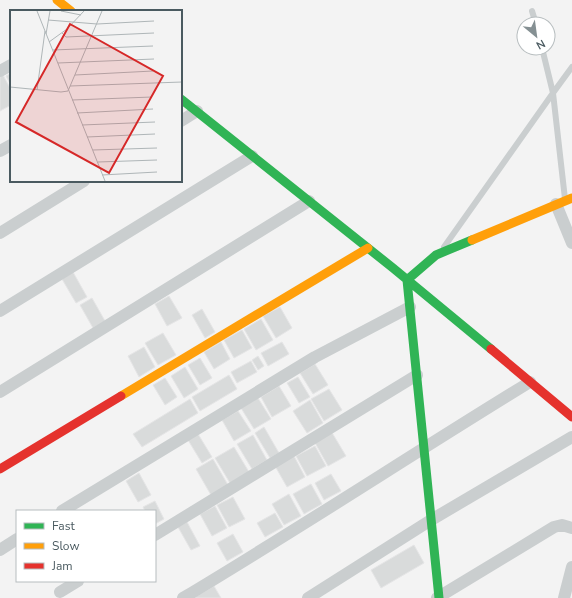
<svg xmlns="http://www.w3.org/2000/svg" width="572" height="598" font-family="'Nunito Sans',sans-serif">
<rect width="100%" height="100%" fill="#f3f3f3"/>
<path fill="#d9dbdb" stroke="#e5e5e6" d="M 11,73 L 11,85 L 6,76 Z
M 3,75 L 11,90 L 11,105 L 0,111 L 0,76 Z
M 73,272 L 87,297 L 76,303 L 62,279 Z
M 169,296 L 182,318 L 167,326 L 155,304 Z
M 92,298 L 105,321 L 93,328 L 80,305 Z
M 280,307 L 292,328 L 276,338 L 263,316 Z
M 202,309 L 215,332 L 205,338 L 192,315 Z
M 261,319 L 273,340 L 256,350 L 244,329 Z
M 242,330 L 252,348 L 234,358 L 224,340 Z
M 163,333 L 176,355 L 158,365 L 145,343 Z
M 221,342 L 230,359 L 214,369 L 204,352 Z
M 282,342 L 289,354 L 268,366 L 261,353 Z
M 144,347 L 155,367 L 139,377 L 128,356 Z
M 258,356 L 264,366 L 258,370 L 252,360 Z
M 200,358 L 212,378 L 200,385 L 188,365 Z
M 251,361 L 257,372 L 237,383 L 231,372 Z
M 315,364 L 328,385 L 313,394 L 300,373 Z
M 185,367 L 198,389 L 184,398 L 171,376 Z
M 229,375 L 237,389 L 200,411 L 192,397 Z
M 298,377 L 310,397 L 299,403 L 287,383 Z
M 165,378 L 177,397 L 165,405 L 153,385 Z
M 279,386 L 291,406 L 272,417 L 261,397 Z
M 329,389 L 342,410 L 324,421 L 311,399 Z
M 258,398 L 271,419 L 254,429 L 241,408 Z
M 190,399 L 198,413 L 142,447 L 133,434 Z
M 310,400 L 323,423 L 307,433 L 293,411 Z
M 238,411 L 251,431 L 234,441 L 222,420 Z
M 264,427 L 279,453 L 270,458 L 255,433 Z
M 331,431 L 346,456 L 328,466 L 314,441 Z
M 198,434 L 212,457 L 202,463 L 188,440 Z
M 253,435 L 267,460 L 252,469 L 237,444 Z
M 315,446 L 326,466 L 307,476 L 296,456 Z
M 234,447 L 249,472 L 230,483 L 215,458 Z
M 294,456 L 305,477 L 287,487 L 275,466 Z
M 213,459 L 228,485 L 211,495 L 196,469 Z
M 139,473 L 151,495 L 138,502 L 126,481 Z
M 331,474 L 341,491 L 324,500 L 315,483 Z
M 311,484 L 322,504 L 304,514 L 293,494 Z
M 289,494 L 301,516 L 284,525 L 272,504 Z
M 233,497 L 245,519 L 229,527 L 217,505 Z
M 155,501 L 164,519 L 155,524 L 155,511 L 145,511 L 143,507 Z
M 215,506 L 227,528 L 212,536 L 200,514 Z
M 275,513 L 283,527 L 265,537 L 257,523 Z
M 187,522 L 200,546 L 191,550 L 178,527 Z
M 233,534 L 243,552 L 227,561 L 217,543 Z
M 414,545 L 424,563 L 381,588 L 371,570 Z
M 214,586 L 221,598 L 196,598 L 195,597 Z"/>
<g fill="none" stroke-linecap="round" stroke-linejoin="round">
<path stroke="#cacecf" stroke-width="6" d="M 532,11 L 536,24
M 565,199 L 553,93 L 572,67
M 444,247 L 553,93 L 542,48"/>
<path stroke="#cacecf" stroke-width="12" d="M 0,71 L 11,65
M 181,121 L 197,111
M 0,151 L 11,145
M 556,204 L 572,243
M 0,233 L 84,181
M 0,311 L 252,156
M 0,392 L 309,201
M 62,511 L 315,357 L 410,307
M 155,535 L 417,375
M 0,550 L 17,539
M 60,592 L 78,581
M 183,598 C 300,528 414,453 530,382
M 308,598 L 431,520 L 572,437
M 437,598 L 554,527 L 562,525 L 572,528
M 564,598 L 572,567"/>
<path stroke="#30b455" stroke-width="9" d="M 181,99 L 393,268 L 491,349
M 439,598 L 407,280 L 436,255 L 472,240"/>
<path stroke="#ff9f0a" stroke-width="9" d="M 57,0 L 71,11
M 472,240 L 572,198
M 121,396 L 368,248"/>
<path stroke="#e5322d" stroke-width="9" d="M 491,349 L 572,417
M 0,469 L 121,396"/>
</g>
<g transform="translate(10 10)">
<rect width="172" height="172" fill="#f3f3f3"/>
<path fill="none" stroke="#afb6b8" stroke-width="1" d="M 27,1 L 95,171M 51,1 L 71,5M 38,10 L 87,14 L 144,11M 52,23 L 56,27 L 144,23M 36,24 L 40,1M 39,32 L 57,19 L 74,1M 43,40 L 143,36M 48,53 L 144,49M 65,65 L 143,61M 60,76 L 172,72M 0,77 L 51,82 L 58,81 L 92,1M 27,80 L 35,21M 62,90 L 142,87M 67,103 L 143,99M 72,115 L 145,112M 77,127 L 145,124M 83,140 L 147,138M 88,152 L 147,150M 92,165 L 147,162"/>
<path fill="#d62828" fill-opacity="0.15" stroke="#d62828" stroke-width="2" d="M 60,14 L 153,66 L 99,163 L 6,112 Z"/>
<rect width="172" height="172" fill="none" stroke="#4a5a60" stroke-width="2"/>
</g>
<rect x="16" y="510" width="140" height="72" fill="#ffffff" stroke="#b7bdbf"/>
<rect x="24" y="523" width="20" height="6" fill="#30b455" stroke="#b7bdbf"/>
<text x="52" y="530" font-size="12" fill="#4a5a60">Fast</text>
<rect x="24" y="543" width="20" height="6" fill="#ff9f0a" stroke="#b7bdbf"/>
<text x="52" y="550" font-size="12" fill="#4a5a60">Slow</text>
<rect x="24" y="563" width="20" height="6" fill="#e5322d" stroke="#b7bdbf"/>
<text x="52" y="570" font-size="12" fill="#4a5a60">Jam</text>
<g transform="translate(536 36) rotate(151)"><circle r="19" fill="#ffffff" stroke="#b7bdbf"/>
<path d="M0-3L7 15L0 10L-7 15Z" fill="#859093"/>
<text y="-6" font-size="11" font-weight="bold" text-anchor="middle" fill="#4a5a60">N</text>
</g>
</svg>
